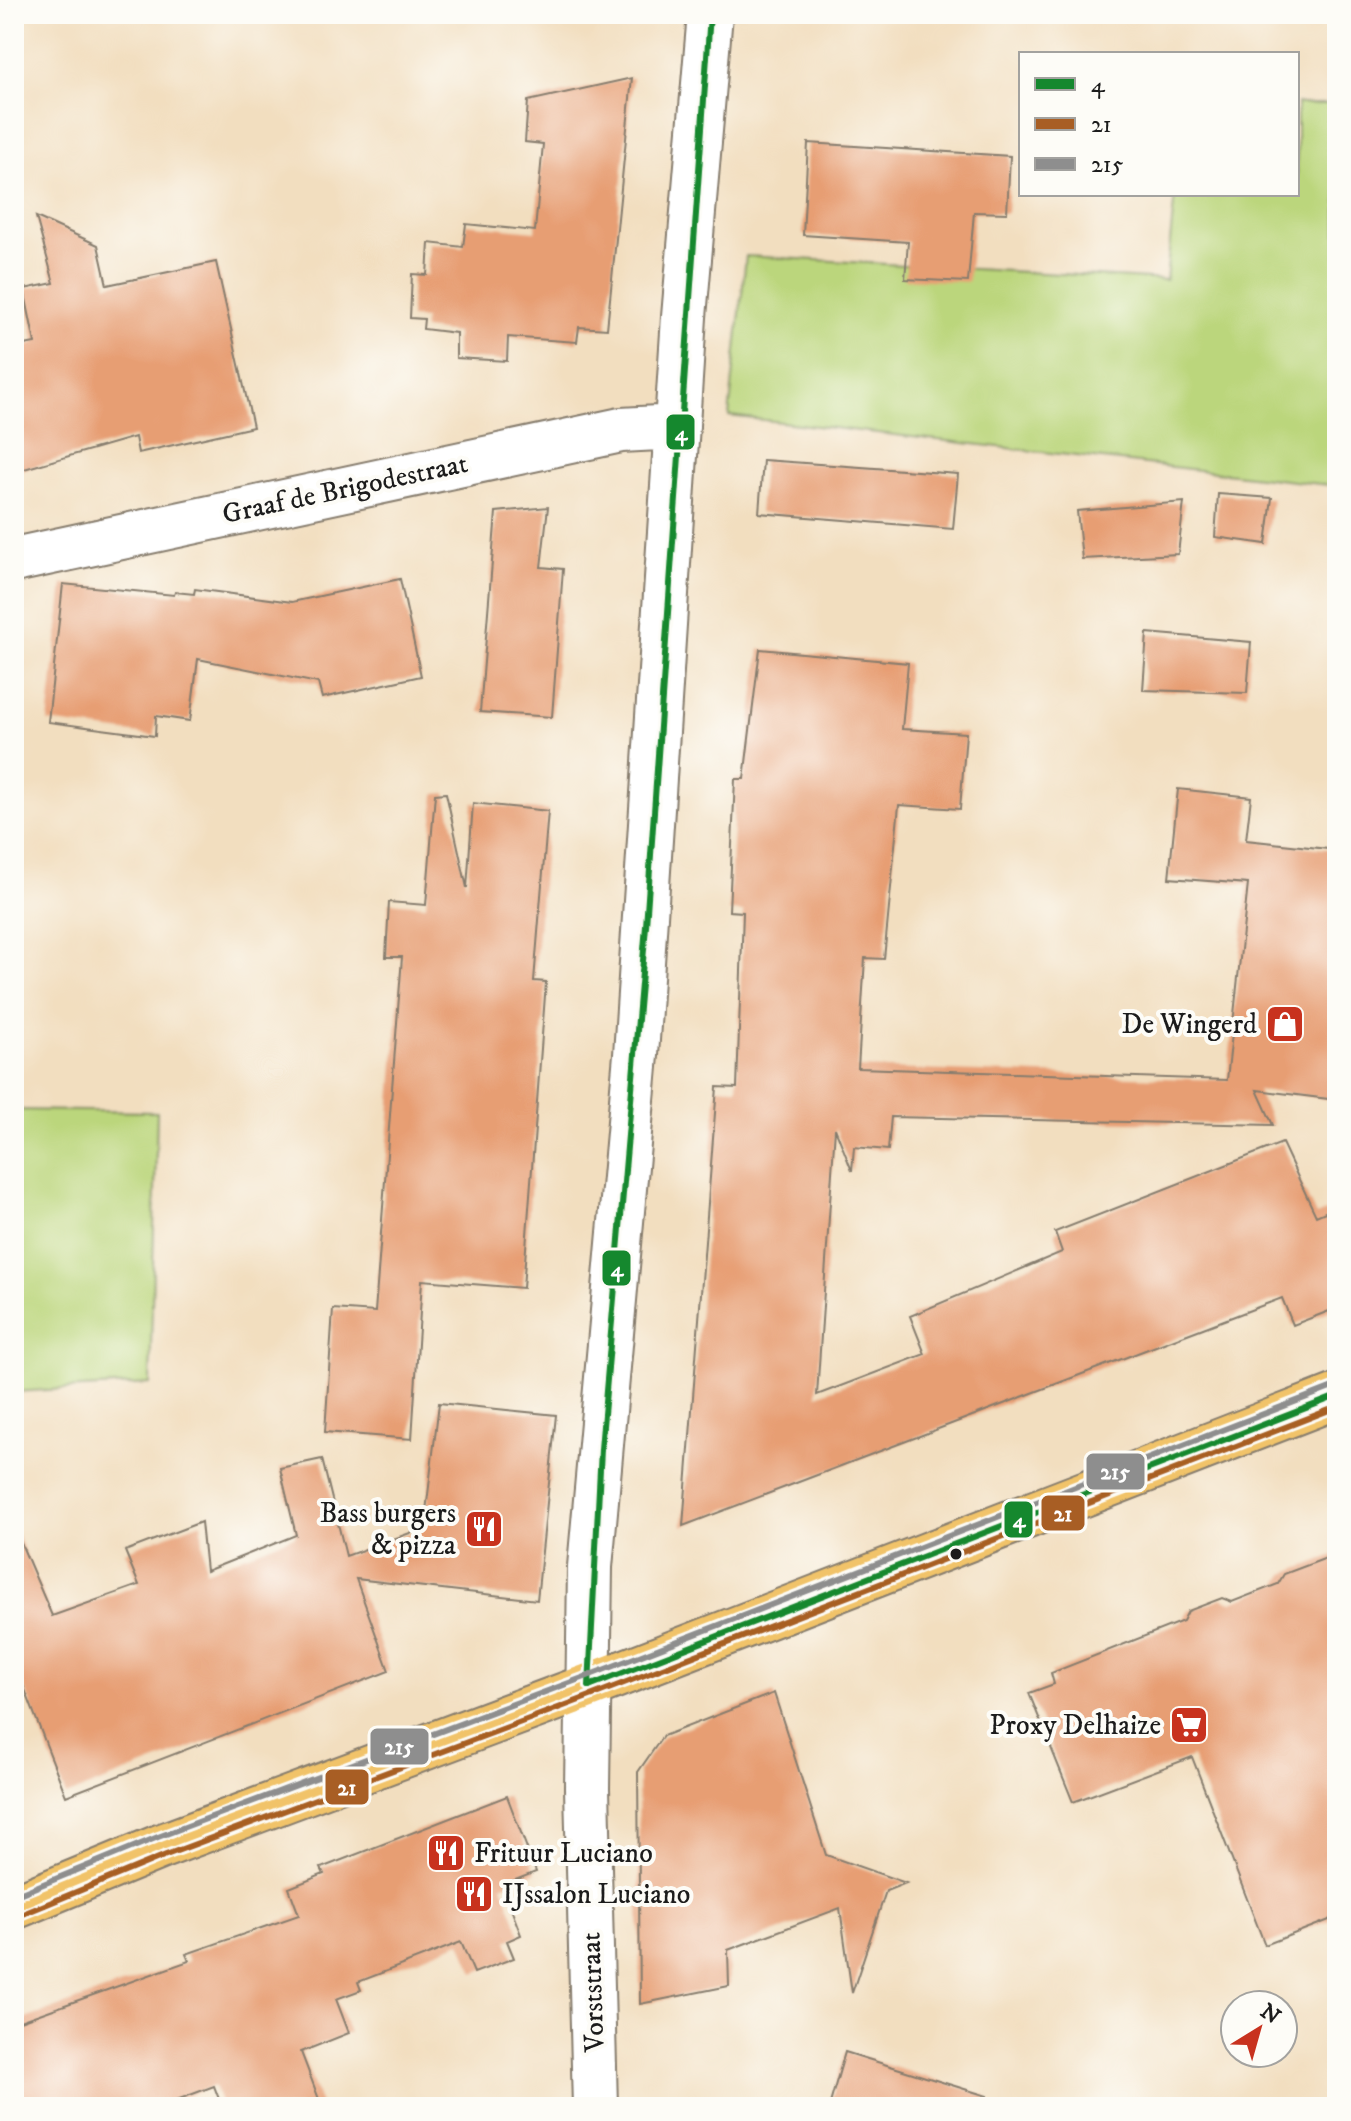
<svg xmlns="http://www.w3.org/2000/svg" width="1351" height="2121" font-family="'IM FELL DW Pica',serif">
<rect width="100%" height="100%" fill="#fdfcf7"/>
<filter id="ink" filterUnits="userSpaceOnUse"><feTurbulence type="fractalNoise" baseFrequency=".0125" numOctaves="2"/><feDisplacementMap in="SourceGraphic" scale="16" xChannelSelector="R" yChannelSelector="G"/><feConvolveMatrix kernelMatrix="1 2 1 2 8 2 1 2 1" color-interpolation-filters="sRGB"/></filter>
<filter id="wash" filterUnits="userSpaceOnUse"><feTurbulence type="fractalNoise" baseFrequency=".006" numOctaves="4" result="noise"/><feDisplacementMap in="SourceGraphic" scale="32" xChannelSelector="R" yChannelSelector="G"/><feGaussianBlur stdDeviation="1.8" result="paint"/><feColorMatrix in="noise" values="0 0 0 0 0 0 0 0 0 0 0 0 0 0 0 0 0 1.4 0 .05"/><feComposite in="paint" operator="in"/></filter>
<g filter="url(#wash)">
<rect width="100%" height="100%" fill="#f2debf"/>
<path fill="#bbd67c" stroke="#6c794c" stroke-width="2" d="M 1297,104 L 1337,104 L 1337,486 L 729,416 L 746,256 L 1166,280 L 1175,194 L 1297,194 Z
M 14,1110 L 157,1112 L 150,1384 L 14,1392 Z"/>
<g id="blocks">
<path fill="#e79e73" d="M 632,78 L 607,329 L 579,327 L 577,342 L 508,337 L 507,361 L 456,358 L 456,333 L 423,329 L 424,319 L 410,318 L 412,274 L 427,275 L 429,243 L 463,247 L 466,224 L 535,231 L 543,144 L 525,142 L 528,101 Z
M 808,143 L 1010,156 L 1007,213 L 974,212 L 968,282 L 905,279 L 908,242 L 803,235 Z
M 36,217 L 98,245 L 107,285 L 216,262 L 253,427 L 138,453 L 135,437 L 14,472 L 14,347 L 35,343 L 24,289 L 54,283 Z
M 763,460 L 958,474 L 953,529 L 759,513 Z
M 1218,494 L 1272,498 L 1266,544 L 1215,537 Z
M 1184,502 L 1178,554 L 1082,559 L 1077,511 Z
M 548,507 L 541,567 L 563,569 L 552,717 L 480,712 L 496,512 Z
M 400,579 L 421,676 L 322,698 L 318,683 L 198,659 L 190,721 L 156,716 L 155,736 L 48,722 L 63,584 L 174,595 L 175,592 L 194,594 L 195,589 L 292,602 Z
M 1147,633 L 1251,642 L 1247,693 L 1143,690 Z
M 760,649 L 908,663 L 902,729 L 966,733 L 960,809 L 899,805 L 884,959 L 865,958 L 858,1068 L 1227,1080 L 1248,884 L 1169,878 L 1178,789 L 1251,797 L 1246,840 L 1337,850 L 1337,1100 L 1257,1090 L 1273,1125 L 891,1117 L 888,1150 L 854,1147 L 852,1171 L 835,1128 L 817,1395 L 925,1354 L 910,1316 L 1062,1252 L 1055,1232 L 1282,1143 L 1316,1216 L 1337,1207 L 1337,1308 L 1293,1325 L 1282,1298 L 683,1526 L 717,1087 L 737,1088 L 743,912 L 729,911 L 735,779 L 744,779 Z
M 446,793 L 467,888 L 473,803 L 548,811 L 534,981 L 546,982 L 523,1288 L 422,1280 L 412,1439 L 325,1432 L 333,1309 L 375,1312 L 402,957 L 386,957 L 389,902 L 426,905 L 435,794 Z
M 439,1403 L 556,1415 L 537,1600 L 356,1579 L 389,1671 L 66,1796 L 14,1661 L 14,1527 L 52,1616 L 139,1585 L 125,1551 L 201,1522 L 206,1571 L 296,1535 L 280,1468 L 322,1459 L 346,1556 L 424,1528 Z
M 1337,1554 L 1337,1917 L 1265,1945 L 1192,1757 L 1073,1802 L 1029,1693 L 1054,1684 L 1051,1673 L 1183,1621 L 1188,1611 L 1222,1598 L 1232,1602 L 1278,1584 L 1284,1574 Z
M 774,1693 L 826,1855 L 906,1883 L 886,1891 L 852,1993 L 840,1908 L 728,1950 L 729,1986 L 640,2004 L 638,1772 L 663,1736 Z
M 507,1796 L 536,1872 L 502,1885 L 521,1935 L 507,1941 L 514,1958 L 474,1973 L 461,1942 L 358,1982 L 361,1990 L 336,1999 L 349,2033 L 301,2052 L 322,2107 L 222,2107 L 214,2086 L 158,2107 L 14,2107 L 14,2023 L 189,1961 L 186,1954 L 299,1915 L 289,1888 L 324,1874 L 321,1868 Z
M 845,2052 L 987,2096 L 985,2107 L 829,2107 Z"/>
</g>
</g>
<g filter="url(#ink)">
<use href="#blocks" fill-opacity="0" stroke="#877d6e" stroke-width="2"/>
<g fill="none" stroke-linecap="round" stroke-linejoin="round">
<g stroke="#877d6e" stroke-width="48">
<path id="minor" d="M 14,560 L 621,430 L 677,427
M 595,2107 L 587,1788 L 590,1567 L 636,1055 L 684,317 L 710,14"/>
</g>
<g stroke="#877d6e" stroke-width="48">
<path id="major" d="M 14,1907 L 162,1846 L 589,1686 L 1337,1396"/>
</g>
<use href="#minor" stroke="#fff" stroke-width="44"/>
<use href="#major" stroke="#f1c369" stroke-width="44"/>
<g stroke="#fdfcf7" stroke-width="12">
<path id="bus-1" d="M 589,1686 L 601,1449 L 646,926 L 710,14
M 589,1686 L 1337,1396"/>
</g>
<g stroke="#fdfcf7" stroke-width="12">
<path id="bus-2" d="M 18,1916 L 166,1855 L 593,1695 L 1337,1407"/>
</g>
<g stroke="#fdfcf7" stroke-width="12">
<path id="bus-3" d="M 14,1896 L 158,1837 L 585,1677 L 1333,1387"/>
</g>
<use href="#bus-1" stroke="#15882e" stroke-width="6"/>
<use href="#bus-2" stroke="#a85e24" stroke-width="6"/>
<use href="#bus-3" stroke="#8e8e8e" stroke-width="6"/>
</g>
</g>
<defs>
<g id="shop-square" transform="scale(2)"><rect x="-9" y="-9" width="18" height="18" rx="4" fill="#c8321e" stroke="#fdfcf7"/><path d="M-5-2.5h2.3a2.7 3.5 0 0 1 5.4 0H5L5.5 6h-11ZM-1.5-2.5h3a1.5 2.3 0 0 0-3 0Z" fill="#fff"/></g>
<g id="restaurant-square" transform="scale(2)"><rect x="-9" y="-9" width="18" height="18" rx="4" fill="#c8321e" stroke="#fdfcf7"/><path d="M-5-6h1v4h1v-4h1v4h1v-4h1v5L-1.5 .5V6h-2V.5L-5-1ZM5-6V6H3V1.5H1.5Q1.5-4 5-6Z" fill="#fff"/></g>
<g id="supermarket-square" transform="scale(2)"><rect x="-9" y="-9" width="18" height="18" rx="4" fill="#c8321e" stroke="#fdfcf7"/><path d="M-6-5.5h2.5l.6 2H6L4.5 2H-2.5L-4.4-4H-6ZM-1.5 3.2a1.3 1.3 0 1 0 .1 0ZM3 3.2a1.3 1.3 0 1 0 .1 0Z" fill="#fff"/></g>
</defs>
<g fill-rule="evenodd">
<use href="#shop-square" x="1285" y="1024"/>
<use href="#restaurant-square" x="484" y="1529"/>
<use href="#supermarket-square" x="1189" y="1725"/>
<use href="#restaurant-square" x="446" y="1853"/>
<use href="#restaurant-square" x="474" y="1894"/>
</g>
<circle fill="#1c1c1c" stroke="#fdfcf7" stroke-width="3" cx="956" cy="1554" r="7"/>
<g text-anchor="middle" dominant-baseline="central" stroke-width="8" stroke-linejoin="round" paint-order="stroke">
<g font-size="28" fill="#1c1c1c" stroke="#fdfcf7">
<text transform="translate(345 489) rotate(-12)">Graaf de Brigodestraat</text>
<text transform="translate(593 1992) rotate(-92)">Vorststraat</text>
</g>
<g font-size="28" fill="#1c1c1c" stroke="#fdfcf7" text-anchor="end">
<text x="1257" y="1024">De Wingerd</text>
<text x="456" y="1513">Bass burgers<tspan x="456" dy="32">&amp; pizza</tspan></text>
<text x="1161" y="1725">Proxy Delhaize</text>
<text x="474" y="1853" text-anchor="start">Frituur Luciano</text>
<text x="502" y="1894" text-anchor="start">IJssalon Luciano</text>
</g>
</g>
<g stroke="#fdfcf7" stroke-width="3">
<rect x="665" y="413" width="31" height="38" rx="8" fill="#15882e"/>
<rect x="601" y="1249" width="31" height="38" rx="8" fill="#15882e"/>
<rect x="1085" y="1452" width="61" height="39" rx="8" fill="#8e8e8e"/>
<rect x="1040" y="1494" width="46" height="38" rx="8" fill="#a85e24"/>
<rect x="1003" y="1500" width="31" height="39" rx="8" fill="#15882e"/>
<rect x="369" y="1727" width="61" height="39" rx="8" fill="#8e8e8e"/>
<rect x="324" y="1768" width="46" height="38" rx="8" fill="#a85e24"/>
</g>
<g font-size="22" text-anchor="middle" font-weight="bold" fill="#fff">
<text x="681" y="440">4</text>
<text x="617" y="1276">4</text>
<text x="1115" y="1479">215</text>
<text x="1063" y="1521">21</text>
<text x="1019" y="1527">4</text>
<text x="399" y="1754">215</text>
<text x="347" y="1795">21</text>
</g>
<rect width="1351" height="2121" fill="none" stroke="#fdfcf7" stroke-width="48"/>
<rect x="1019" y="52" width="280" height="144" fill="#fdfcf7" stroke="#a3a29f" stroke-width="2"/>
<rect x="1035" y="78" width="40" height="12" fill="#15882e" stroke="#a3a29f" stroke-width="2"/>
<text x="1091" y="92" font-size="24" fill="#1c1c1c">4</text>
<rect x="1035" y="118" width="40" height="12" fill="#a85e24" stroke="#a3a29f" stroke-width="2"/>
<text x="1091" y="132" font-size="24" fill="#1c1c1c">21</text>
<rect x="1035" y="158" width="40" height="12" fill="#8e8e8e" stroke="#a3a29f" stroke-width="2"/>
<text x="1091" y="172" font-size="24" fill="#1c1c1c">215</text>
<g transform="translate(1259 2029) rotate(37)"><circle r="38" fill="#fdfcf7" stroke="#a3a29f" stroke-width="2"/>
<path d="M0-6L14 30L0 20L-14 30Z" fill="#c8321e"/>
<text y="-12" font-size="22" font-weight="bold" text-anchor="middle" fill="#1c1c1c">N</text>
</g>
</svg>
